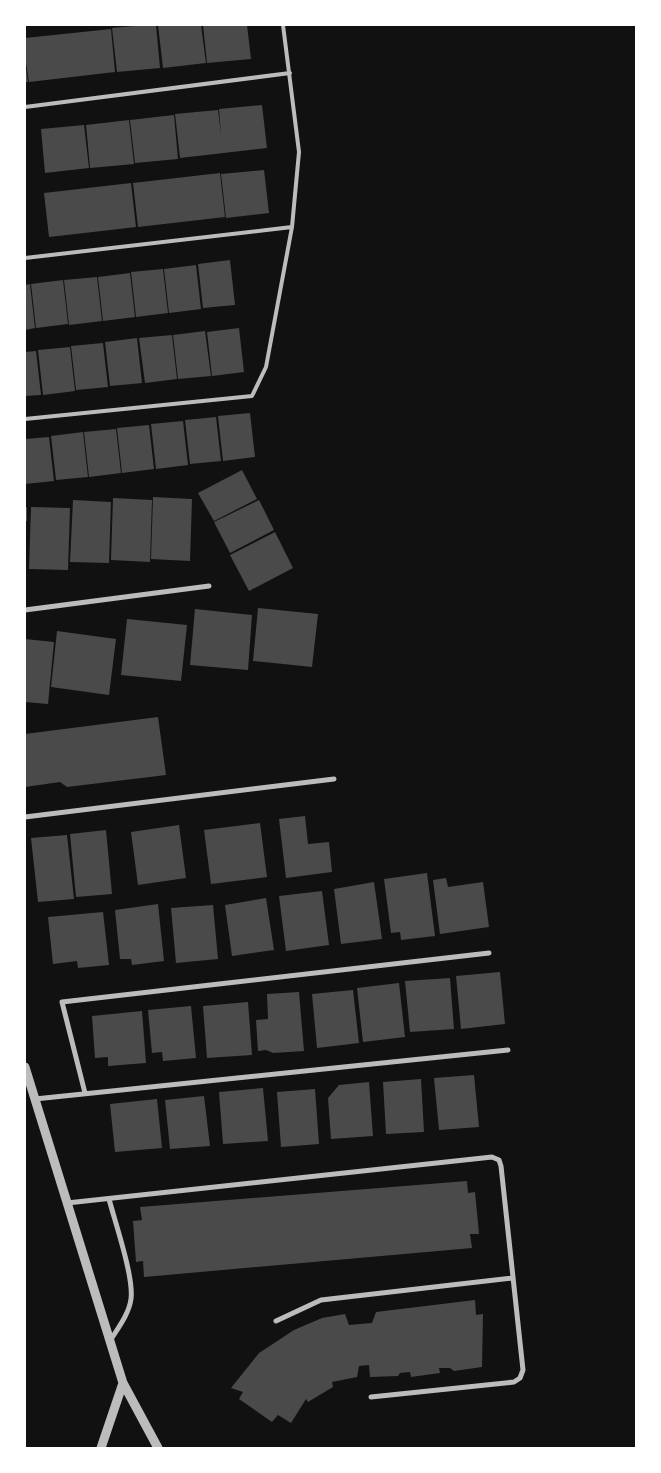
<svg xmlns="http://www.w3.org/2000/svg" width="661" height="1473" font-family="'Archivo Narrow',sans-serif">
<rect width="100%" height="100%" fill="#111"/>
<path fill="#4a4a4a" d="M 145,25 L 156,25 L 160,68 L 117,72 L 112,28 Z
M 158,25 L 201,25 L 206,63 L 163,68 Z
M 203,25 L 247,25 L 251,59 L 207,63 Z
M 111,29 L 115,72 L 29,82 L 25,57 L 25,38 Z
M 25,62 L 28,82 L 25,82 Z
M 262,105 L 267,148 L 180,158 L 175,114 L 218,110 L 221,135 L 219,109 Z
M 174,115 L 178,159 L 135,163 L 130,120 Z
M 129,120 L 134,164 L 90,168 L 86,125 Z
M 84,125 L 89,168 L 45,173 L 41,129 Z
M 264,170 L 269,213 L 226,218 L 221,174 Z
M 220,173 L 225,217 L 138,227 L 133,183 Z
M 131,183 L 136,227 L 93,232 L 90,207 L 93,232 L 49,237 L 44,193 Z
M 230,260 L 235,305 L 203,308 L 198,264 Z
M 196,265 L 201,309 L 169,313 L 164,269 Z
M 163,269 L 168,313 L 136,317 L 131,272 Z
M 130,273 L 135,317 L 103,321 L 98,277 Z
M 97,277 L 102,321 L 69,325 L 64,280 Z
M 63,280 L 68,324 L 36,328 L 31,284 Z
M 30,284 L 35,328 L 25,330 L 25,285 Z
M 239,328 L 244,372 L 212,376 L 207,332 Z
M 205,331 L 211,376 L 178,379 L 173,335 Z
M 172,335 L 177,379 L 145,383 L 139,338 Z
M 137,338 L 142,383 L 110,386 L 105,342 Z
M 103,343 L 108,387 L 76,390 L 71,346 Z
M 70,347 L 75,391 L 43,395 L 38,350 Z
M 36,351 L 41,395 L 25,396 L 25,352 Z
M 250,413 L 255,457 L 223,461 L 218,416 Z
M 216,417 L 221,461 L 190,464 L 185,420 Z
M 183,421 L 188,465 L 156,469 L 151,424 Z
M 149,425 L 154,469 L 122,473 L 117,428 Z
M 116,429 L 121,473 L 89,477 L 84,432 Z
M 83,432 L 88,477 L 56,480 L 51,436 Z
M 49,437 L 54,481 L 25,484 L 25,439 Z
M 242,470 L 257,499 L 214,521 L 198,493 Z
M 153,497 L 192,499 L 190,561 L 151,559 Z
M 113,498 L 152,500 L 150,562 L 111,560 Z
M 73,500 L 111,502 L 109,563 L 70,562 Z
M 259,500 L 274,530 L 230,553 L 214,522 Z
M 25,507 L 27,507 L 27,521 L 25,521 Z
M 31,507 L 70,508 L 68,570 L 29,569 Z
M 275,532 L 293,568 L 249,591 L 230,555 Z
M 258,608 L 318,614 L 312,667 L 253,661 Z
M 195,609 L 252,615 L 248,670 L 190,665 Z
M 127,619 L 187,625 L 181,681 L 121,675 Z
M 57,631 L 116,639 L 109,695 L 51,687 Z
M 25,639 L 54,642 L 48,704 L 25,702 Z
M 158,717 L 166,775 L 67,787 L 60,782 L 25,787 L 25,734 Z
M 305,816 L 308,844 L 329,842 L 332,872 L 286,878 L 279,819 Z
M 260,823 L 267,877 L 211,884 L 204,830 Z
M 179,825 L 186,878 L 138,885 L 131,832 Z
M 106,830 L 112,894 L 76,897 L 70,834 Z
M 67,835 L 74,899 L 38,902 L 31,838 Z
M 427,873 L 435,936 L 401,940 L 400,932 L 391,933 L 384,879 Z
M 446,878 L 448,887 L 483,882 L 489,927 L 440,934 L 433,880 Z
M 374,882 L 382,939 L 341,944 L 334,889 Z
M 322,891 L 329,945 L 286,951 L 279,896 Z
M 266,898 L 274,950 L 232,956 L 225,905 Z
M 158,904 L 164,961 L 132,965 L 131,959 L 120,959 L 115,910 Z
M 213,905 L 218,959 L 176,963 L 171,908 Z
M 103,912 L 109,965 L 78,968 L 77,961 L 53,964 L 48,917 Z
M 500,972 L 505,1024 L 461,1029 L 456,976 Z
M 450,978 L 454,1029 L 410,1032 L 405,981 Z
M 399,983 L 405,1037 L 363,1042 L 357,988 Z
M 353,990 L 359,1043 L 317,1048 L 312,994 Z
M 299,992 L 304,1051 L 273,1053 L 266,1050 L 258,1051 L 256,1020 L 268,1019 L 267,994 Z
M 248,1002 L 252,1055 L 207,1058 L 203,1006 Z
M 191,1006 L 196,1058 L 163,1061 L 162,1052 L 152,1053 L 148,1010 Z
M 142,1011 L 146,1063 L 108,1066 L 108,1057 L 95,1058 L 92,1016 Z
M 474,1075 L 479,1127 L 439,1130 L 434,1078 Z
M 421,1079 L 424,1132 L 386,1134 L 383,1082 Z
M 369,1082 L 373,1136 L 331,1139 L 328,1098 L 339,1085 Z
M 263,1088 L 268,1141 L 223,1144 L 219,1092 Z
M 315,1089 L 319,1144 L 281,1147 L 277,1092 Z
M 204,1096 L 210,1146 L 170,1149 L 165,1100 Z
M 157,1099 L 162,1148 L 115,1152 L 110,1104 Z
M 467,1181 L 468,1193 L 475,1192 L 479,1234 L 470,1234 L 472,1248 L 144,1277 L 143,1261 L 136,1262 L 133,1221 L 142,1220 L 140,1207 Z
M 475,1300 L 476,1315 L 483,1314 L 482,1367 L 454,1371 L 450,1368 L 439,1368 L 440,1373 L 411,1377 L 410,1372 L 400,1373 L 398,1376 L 370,1377 L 369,1365 L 359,1366 L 357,1377 L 332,1382 L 333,1387 L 308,1402 L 306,1399 L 291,1423 L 278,1415 L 272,1422 L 239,1399 L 243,1392 L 231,1388 L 259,1353 L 294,1330 L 322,1318 L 345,1314 L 349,1325 L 372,1323 L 376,1312 Z"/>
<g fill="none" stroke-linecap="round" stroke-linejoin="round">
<path stroke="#bcbcbc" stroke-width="4" d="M 25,107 L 290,73
M 25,258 L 292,227
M 25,419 L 252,396 L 266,367 L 292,227 L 299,152 L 283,25"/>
<path stroke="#bcbcbc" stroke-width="5" d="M 25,610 L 209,586
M 25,817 L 334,779
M 85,1093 L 62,1002 L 489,953
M 35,1099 L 508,1050
M 109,1199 C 115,1222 134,1277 131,1299 C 129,1314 118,1328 110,1341
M 67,1203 L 492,1157 L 499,1160 L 501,1166 L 523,1370 L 520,1378 L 514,1382 L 371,1397
M 276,1321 L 321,1300 L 513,1278"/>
<path stroke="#bcbcbc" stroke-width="9" d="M 25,1067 L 123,1383 L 158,1448
M 101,1448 L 123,1383"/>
</g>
<rect width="661" height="1473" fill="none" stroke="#ffffff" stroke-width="52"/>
</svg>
